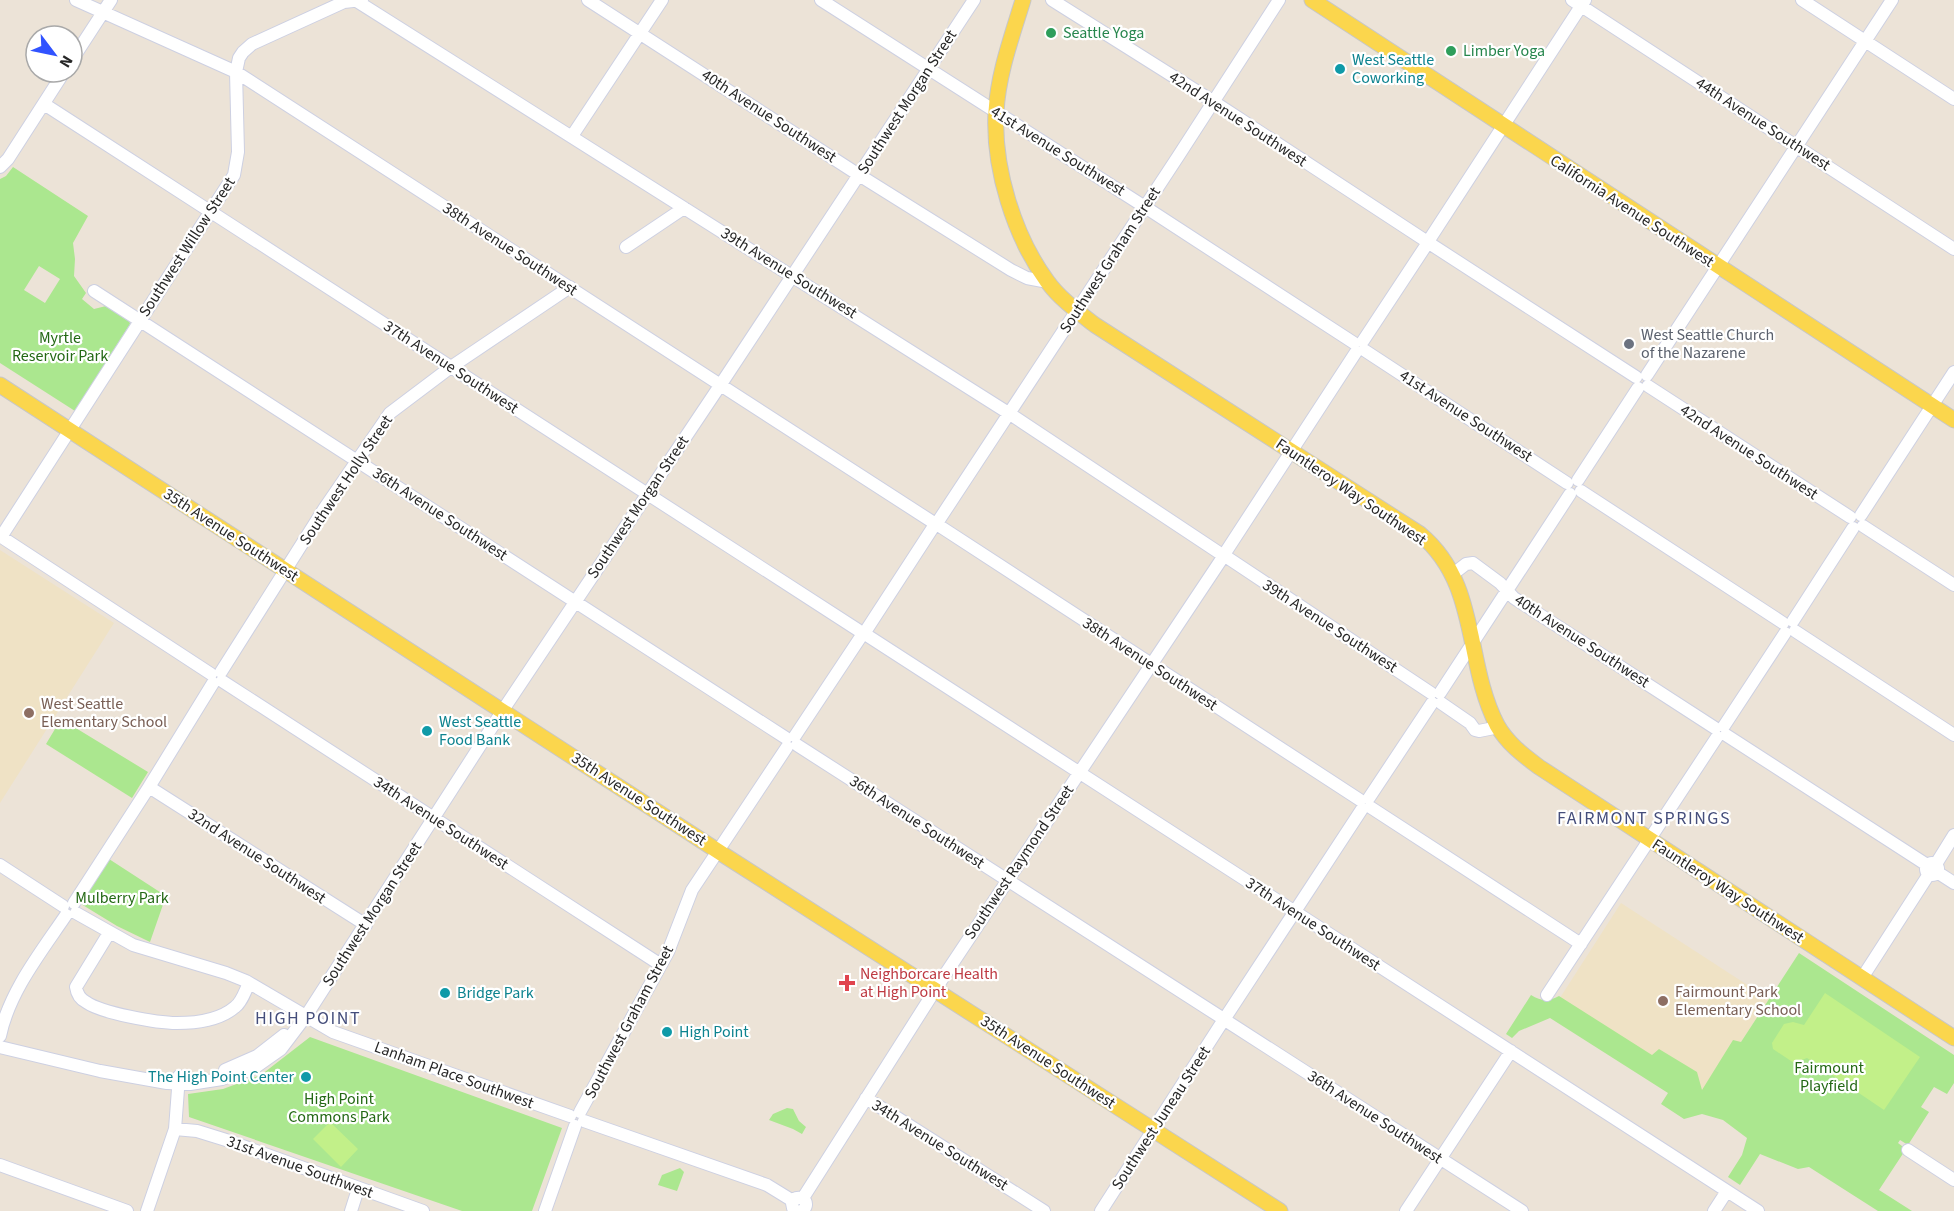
<svg xmlns="http://www.w3.org/2000/svg" width="1954" height="1211" font-family="'Source Sans 3',sans-serif">
<rect width="100%" height="100%" fill="#ece3d7"/>
<path fill="#efe2c5" d="M 0,550 L 114,623 L 0,803 Z
M 1621,903 L 1769,999 L 1704,1099 L 1556,1004 Z"/>
<path fill="#abe78f" fill-rule="evenodd" d="M 13,167 L 88,216 L 73,243 L 75,259 L 74,276 L 86,293 L 82,299 L 94,309 L 106,306 L 129,320 L 130,324 L 75,411 L 0,363 L 0,179 L 6,176 ZM 39,266 L 60,279 L 45,303 L 24,290 Z
M 61,719 L 148,772 L 132,798 L 46,744 Z
M 109,859 L 166,896 L 150,942 L 117,926 L 81,904 Z
M 1799,953 L 1954,1055 L 1954,1083 L 1947,1094 L 1934,1087 L 1921,1107 L 1929,1112 L 1908,1145 L 1900,1140 L 1898,1143 L 1906,1149 L 1879,1190 L 1912,1211 L 1878,1211 L 1809,1167 L 1798,1169 L 1760,1154 L 1740,1185 L 1728,1177 L 1742,1155 L 1747,1138 L 1723,1120 L 1702,1114 L 1684,1119 L 1661,1104 L 1668,1093 L 1550,1018 L 1519,1031 L 1512,1038 L 1506,1034 L 1531,995 C 1541,1001 1548,1002 1559,996 L 1652,1055 L 1659,1049 L 1697,1072 L 1702,1090 L 1733,1040 L 1741,1042 Z
M 310,1037 L 562,1128 L 532,1211 L 462,1211 L 189,1117 L 188,1094 L 223,1089 L 261,1075 Z
M 787,1108 L 793,1109 L 799,1121 L 806,1127 L 802,1134 L 793,1129 L 769,1120 L 773,1114 Z
M 680,1168 L 684,1172 L 677,1191 L 658,1185 L 662,1175 Z"/>
<path fill="#c2f089" d="M 1825,993 L 1920,1057 L 1884,1110 L 1807,1058 L 1794,1063 L 1773,1049 L 1772,1043 L 1784,1024 L 1793,1022 L 1804,1025 Z
M 330,1122 L 358,1149 L 341,1167 L 313,1139 Z"/>
<g fill="none" stroke-linecap="round" stroke-linejoin="round">
<g stroke="#cdd0e2" stroke-width="14">
<path id="minor" d="M 76,0 L 236,72 L 931,521
M 355,0 L 1010,414 L 1218,552
M 588,0 L 859,175 L 1011,270 L 1027,278 L 1048,282
M 821,0 L 1145,207 L 1354,343
M 1052,0 L 1214,102 L 1423,239
M 1572,0 L 1954,249
M 1802,0 L 1954,99
M 72,60 L 111,0
M 44,104 L 858,630
M 572,136 L 662,0
M 0,167 L 8,159 L 64,72
M 1431,237 L 1585,0
M 1432,245 L 1636,377
M 626,247 L 684,208
M 94,291 L 786,738
M 1363,341 L 1425,247
M 1364,350 L 1567,483
M 1647,375 L 1892,0
M 1648,386 L 1850,517
M 1578,480 L 1638,388
M 1581,491 L 1783,623
M 1861,515 L 1954,372
M 939,520 L 1179,155 L 1279,0
M 1863,526 L 1954,585
M 941,527 L 1360,800
M 0,536 L 211,674
M 1,537 L 234,175 L 238,152 L 236,72 L 239,58 L 243,52 L 252,44 L 344,2 L 362,0
M 1227,550 L 1356,352
M 1228,558 L 1431,693
M 1453,574 L 1466,564 L 1473,563 L 1500,583 L 1514,598 L 1715,728
M 1793,621 L 1853,528
M 867,629 L 932,529
M 1795,631 L 1954,735
M 868,636 L 1758,1211
M 221,672 L 324,509 L 390,413 L 451,367 L 570,287
M 222,681 L 661,965
M 1440,693 L 1570,494
M 1441,703 L 1470,723 L 1475,730 L 1479,731 L 1499,727
M 1724,726 L 1785,633
M 1726,735 L 1927,865
M 795,736 L 860,638
M 797,745 L 1219,1016
M 149,787 L 366,925
M 1369,798 L 1432,703
M 1370,807 L 1581,944
M1926 869a6 6 0 1 1 12 0a6 6 0 1 1-12 0Z
M 1936,864 L 1954,835
M 0,865 L 63,906
M 1937,872 L 1954,883
M 74,903 L 149,787 L 213,683
M 76,913 L 133,945 L 226,973 L 246,981 L 333,1032 L 570,1116
M 109,933 L 76,987 C 77,994 80,999 86,1002 C 101,1013 157,1023 177,1023 C 195,1023 220,1020 235,1007 C 242,1002 245,991 249,983
M 1862,978 L 1929,874
M 1547,995 L 1717,737
M 1227,1015 L 1362,809
M 1228,1022 L 1522,1211
M 0,1036 C 9,992 41,952 66,915
M 0,1047 L 100,1071 L 167,1083 L 190,1084 L 222,1079 L 254,1068 L 281,1049 L 306,1016 L 503,710 L 725,378 L 974,0
M 225,1070 L 257,1056 L 284,1035
M 866,1098 L 1044,1211
M 580,1112 L 668,952 L 692,890 L 787,747
M 584,1121 L 767,1185 L 793,1201
M 175,1129 L 197,1131 L 226,1140 L 423,1211
M 1908,1150 L 1954,1180
M 0,1165 L 127,1211
M 803,1198 L 944,976 L 1221,560
M 147,1211 L 175,1129 L 179,1076
M 351,1211 L 358,1189
M 545,1211 L 575,1126
M 796,1211 L 793,1208 L 792,1203 L 796,1198 C 805,1196 810,1205 802,1211
M 1101,1211 L 1221,1024
M 1406,1211 L 1511,1051
M 1714,1211 L 1727,1191"/>
</g>
<g stroke="#c7c7c7" stroke-width="17">
<path id="major" d="M 1023,0 C 1012,36 998,74 996,112 C 993,168 1014,236 1047,281 C 1059,298 1078,312 1095,325 L 1420,534 C 1480,584 1464,661 1497,725 C 1507,743 1523,755 1539,767 L 1954,1038
M 1312,0 L 1954,420
M 0,385 L 727,857 L 1280,1211"/>
</g>
<use href="#minor" stroke="#fff" stroke-width="12"/>
<use href="#major" stroke="#fbd64d" stroke-width="15"/>
</g>
<g fill="#2e9e5b" stroke="#fff" stroke-width="2">
<circle cx="1051" cy="33" r="6"/>
<circle cx="1451" cy="51" r="6"/>
</g>
<g fill="#0f9aa8" stroke="#fff" stroke-width="2">
<circle cx="1340" cy="69" r="6"/>
<circle cx="427" cy="731" r="6"/>
<circle cx="445" cy="993" r="6"/>
<circle cx="667" cy="1032" r="6"/>
<circle cx="306" cy="1077" r="6"/>
</g>
<circle fill="#6b7280" stroke="#fff" stroke-width="2" cx="1629" cy="344" r="6"/>
<g fill="#8d6e63" stroke="#fff" stroke-width="2">
<circle cx="29" cy="713" r="6"/>
<circle cx="1663" cy="1001" r="6"/>
</g>
<path fill="#e0444e" stroke="#fff" stroke-width="2" d="M844 974h6v6h6v6h-6v6h-6v-6h-6v-6h6z"/>
<g text-anchor="middle" dominant-baseline="central" stroke-width="4.5" stroke-linejoin="round" paint-order="stroke">
<g font-size="16" fill="#27864d" stroke="#fff" text-anchor="start">
<text x="1063" y="33">Seattle Yoga</text>
<text x="1463" y="51">Limber Yoga</text>
</g>
<g font-size="16" fill="#0d838f" stroke="#fff" text-anchor="start">
<text x="1352" y="60">West Seattle<tspan x="1352" dy="18">Coworking</tspan></text>
<text x="439" y="722">West Seattle<tspan x="439" dy="18">Food Bank</tspan></text>
<text x="457" y="993">Bridge Park</text>
<text x="679" y="1032">High Point</text>
<text x="294" y="1077" text-anchor="end">The High Point Center</text>
</g>
<g font-size="16" fill="#272727" stroke="#fff">
<text transform="translate(907 102) rotate(-57)">Southwest Morgan Street</text>
<text transform="translate(769 116) rotate(33)">40th Avenue Southwest</text>
<text transform="translate(1238 119) rotate(33)">42nd Avenue Southwest</text>
<text transform="translate(1763 124) rotate(33)">44th Avenue Southwest</text>
<text transform="translate(1058 151) rotate(32)">41st Avenue Southwest</text>
<text transform="translate(1632 211) rotate(33)">California Avenue Southwest</text>
<text transform="translate(187 247) rotate(-57)">Southwest Willow Street</text>
<text transform="translate(510 249) rotate(33)">38th Avenue Southwest</text>
<text transform="translate(1110 260) rotate(-57)">Southwest Graham Street</text>
<text transform="translate(789 273) rotate(32)">39th Avenue Southwest</text>
<text transform="translate(451 367) rotate(33)">37th Avenue Southwest</text>
<text transform="translate(1466 416) rotate(33)">41st Avenue Southwest</text>
<text transform="translate(1749 452) rotate(33)">42nd Avenue Southwest</text>
<text transform="translate(346 480) rotate(-56)">Southwest Holly Street</text>
<text transform="translate(1351 492) rotate(34)">Fauntleroy Way Southwest</text>
<text transform="translate(638 507) rotate(-56)">Southwest Morgan Street</text>
<text transform="translate(440 514) rotate(33)">36th Avenue Southwest</text>
<text transform="translate(231 535) rotate(33)">35th Avenue Southwest</text>
<text transform="translate(1330 626) rotate(33)">39th Avenue Southwest</text>
<text transform="translate(1582 641) rotate(33)">40th Avenue Southwest</text>
<text transform="translate(1150 664) rotate(33)">38th Avenue Southwest</text>
<text transform="translate(639 799) rotate(33)">35th Avenue Southwest</text>
<text transform="translate(917 822) rotate(33)">36th Avenue Southwest</text>
<text transform="translate(441 823) rotate(33)">34th Avenue Southwest</text>
<text transform="translate(257 856) rotate(33)">32nd Avenue Southwest</text>
<text transform="translate(1019 862) rotate(-56)">Southwest Raymond Street</text>
<text transform="translate(1728 891) rotate(33)">Fauntleroy Way Southwest</text>
<text transform="translate(372 914) rotate(-57)">Southwest Morgan Street</text>
<text transform="translate(1313 924) rotate(33)">37th Avenue Southwest</text>
<text transform="translate(629 1022) rotate(-62)">Southwest Graham Street</text>
<text transform="translate(1048 1062) rotate(33)">35th Avenue Southwest</text>
<text transform="translate(454 1075) rotate(20)">Lanham Place Southwest</text>
<text transform="translate(1375 1117) rotate(33)">36th Avenue Southwest</text>
<text transform="translate(1161 1118) rotate(-57)">Southwest Juneau Street</text>
<text transform="translate(940 1145) rotate(32)">34th Avenue Southwest</text>
<text transform="translate(300 1167) rotate(20)">31st Avenue Southwest</text>
</g>
<g font-size="16" fill="#5b616d" stroke="#fff" text-anchor="start">
<text x="1641" y="335">West Seattle Church<tspan x="1641" dy="18">of the Nazarene</tspan></text>
</g>
<g font-size="16" fill="#236814" stroke="#fff">
<text x="60" y="338">Myrtle<tspan x="60" dy="18">Reservoir Park</tspan></text>
<text x="122" y="898">Mulberry Park</text>
<text x="1829" y="1068">Fairmount<tspan x="1829" dy="18">Playfield</tspan></text>
<text x="339" y="1099">High Point<tspan x="339" dy="18">Commons Park</tspan></text>
</g>
<g font-size="16" fill="#785e54" stroke="#fff" text-anchor="start">
<text x="41" y="704">West Seattle<tspan x="41" dy="18">Elementary School</tspan></text>
<text x="1675" y="992">Fairmount Park<tspan x="1675" dy="18">Elementary School</tspan></text>
</g>
<g font-size="16" fill="#be3a42" stroke="#fff" text-anchor="start">
<text x="860" y="974">Neighborcare Health<tspan x="860" dy="18">at High Point</tspan></text>
</g>
<g font-size="18" letter-spacing="1.5" fill="#454e7b" stroke="#fff">
<text x="1644" y="818">FAIRMONT SPRINGS</text>
<text x="308" y="1018">HIGH POINT</text>
</g>
</g>
<g transform="translate(54 54) rotate(122)"><circle r="28" fill="#ffffff" stroke="#a9a9a9" stroke-width="1.5"/>
<path d="M0-4.5L10 22L0 15L-10 22Z" fill="#3153ff"/>
<text y="-9" font-size="16" font-weight="bold" text-anchor="middle" fill="#272727">N</text>
</g>
</svg>
